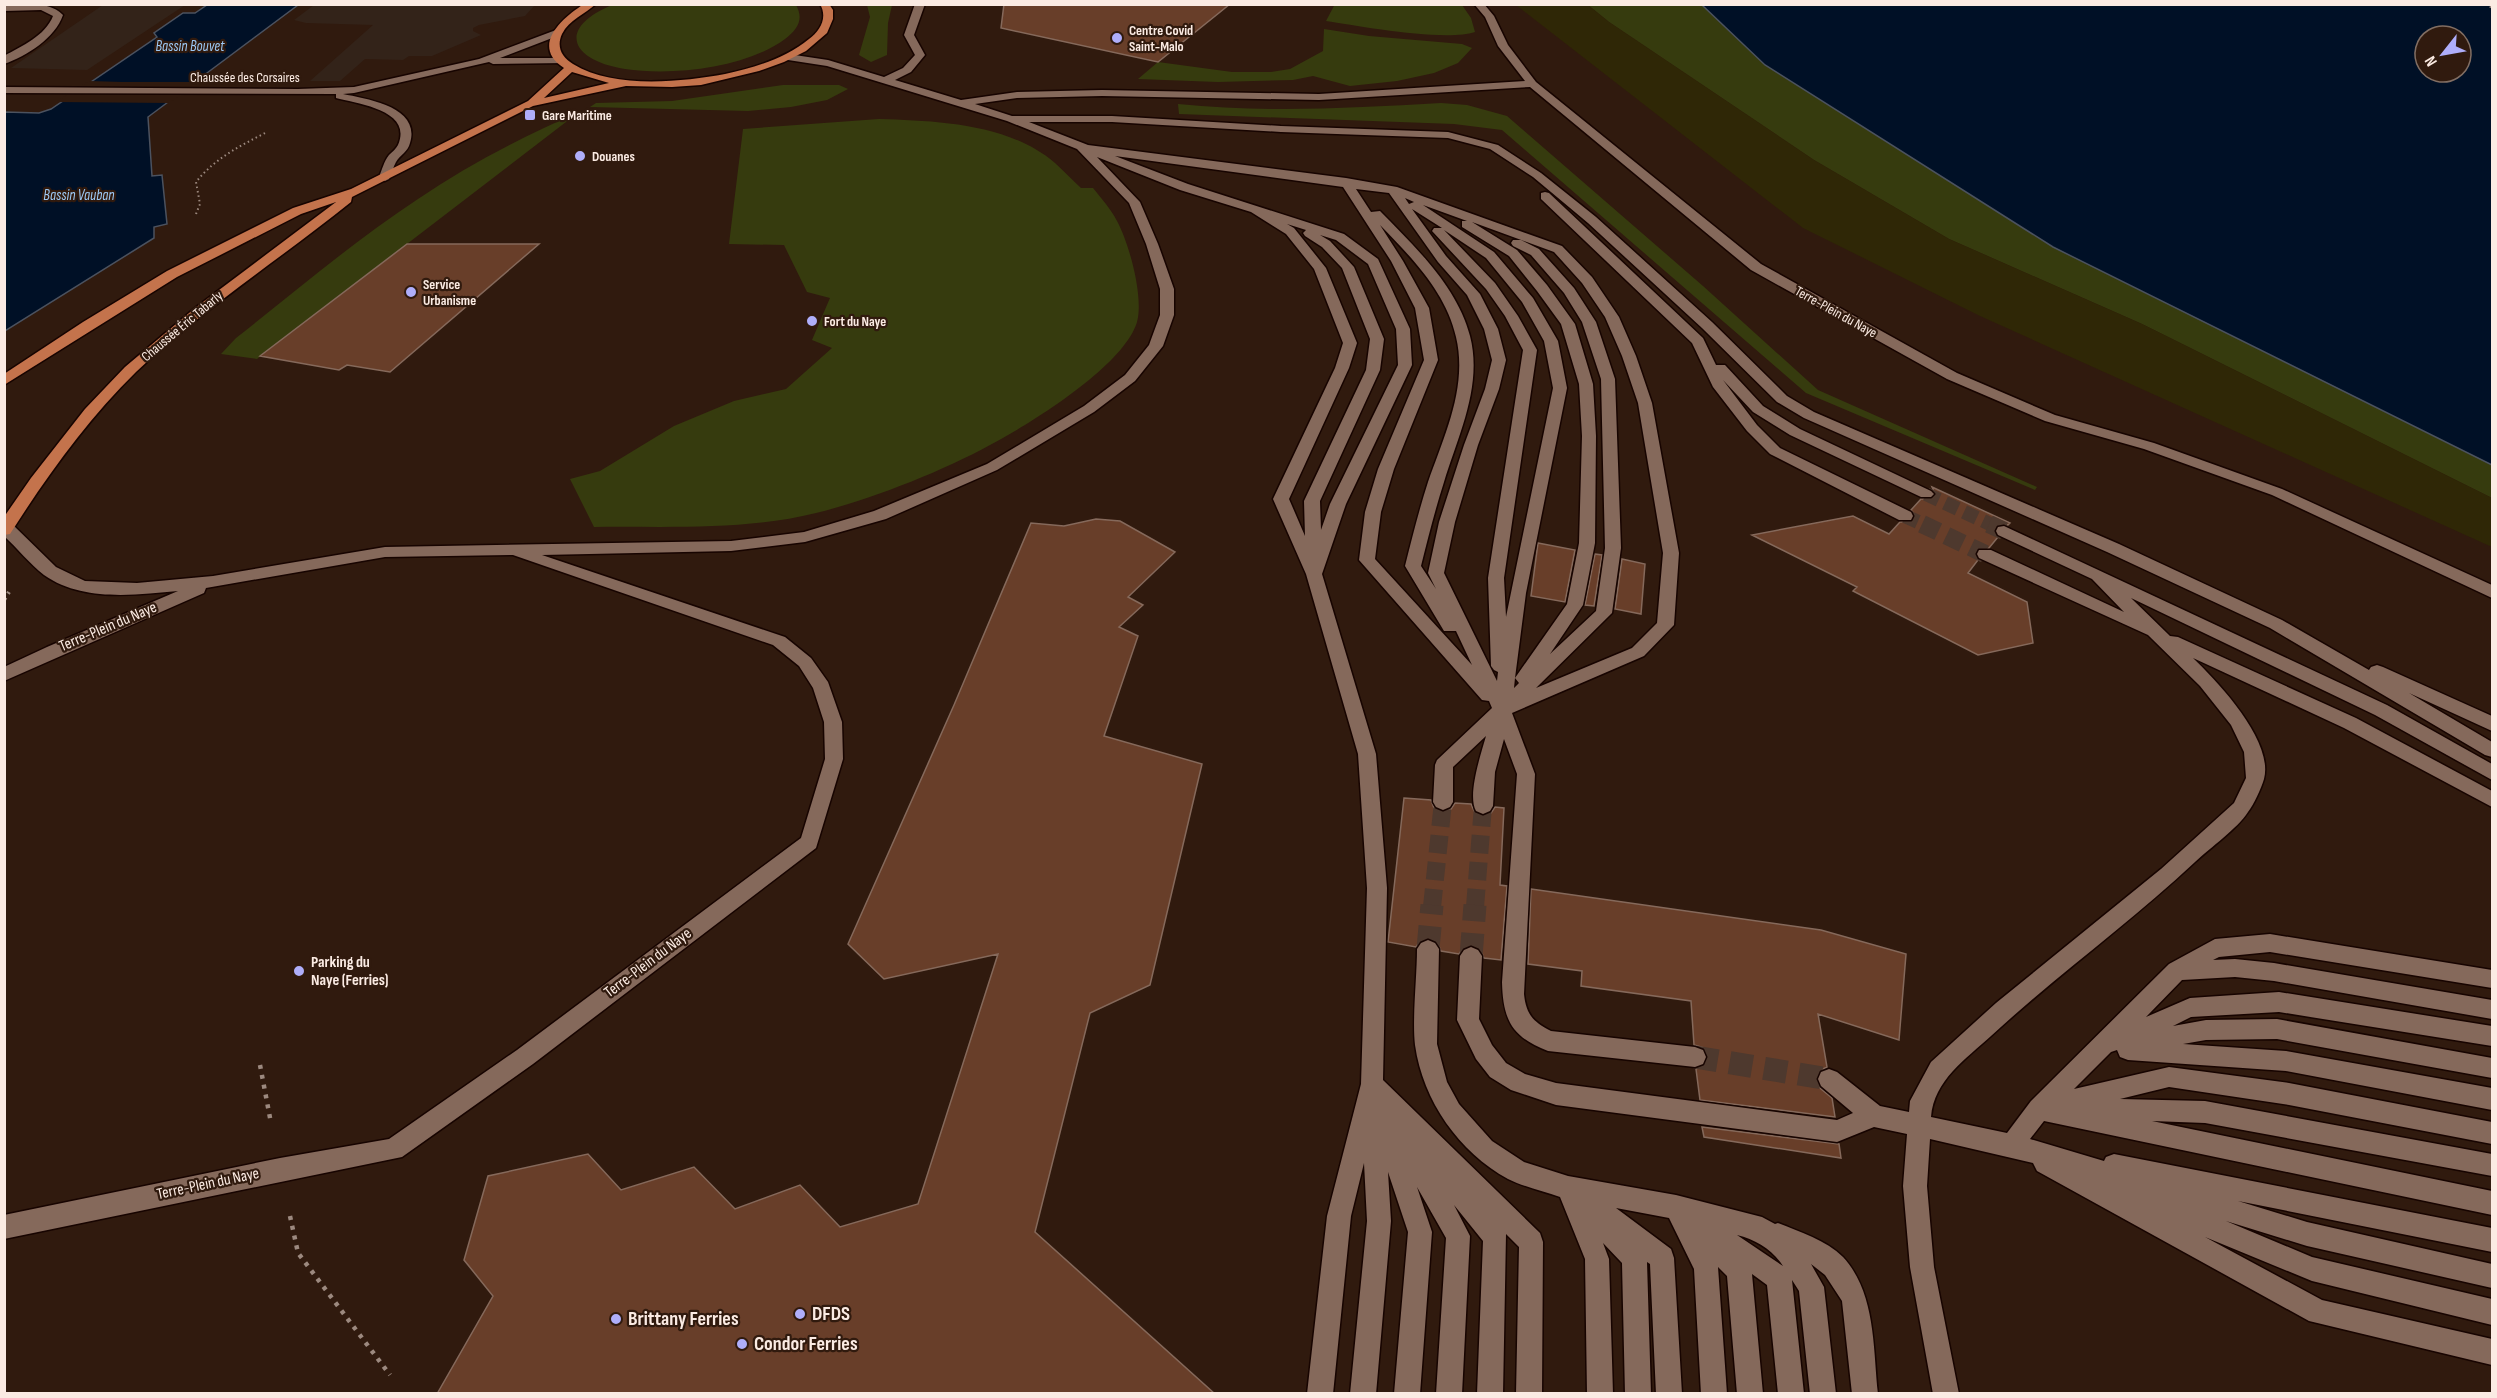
<svg xmlns="http://www.w3.org/2000/svg" width="2497" height="1398" font-family="'Sofia Sans Condensed',sans-serif">
<rect width="100%" height="100%" fill="#301a0e"/>
<path fill="#332319" d="M 103,5 L 185,5 L 87,70 L 11,68 Z
M 314,5 L 314,4 L 535,5 L 525,16 L 479,25 L 473,28 L 473,31 L 481,35 L 432,56 L 409,56 L 403,60 L 365,59 L 340,81 L 310,81 L 373,25 L 306,23 L 294,20 Z"/>
<path fill="#363b0e" d="M 1335,4 L 1462,5 L 1471,18 L 1475,32 C 1445,42 1359,26 1326,21 Z
M 796,5 C 804,19 798,29 785,39 C 746,68 673,76 625,69 C 572,61 555,29 612,5 Z
M 867,5 L 892,5 L 888,23 L 887,55 L 871,62 L 859,55 L 870,17 Z
M 1588,5 L 2401,5 L 2425,36 L 2425,72 L 2461,72 L 2492,100 L 2492,498 L 2142,324 L 1949,239 L 1814,160 L 1609,22 Z
M 1324,29 L 1369,36 L 1462,44 L 1472,48 L 1458,63 L 1434,73 L 1397,81 L 1350,86 L 1313,76 L 1293,80 L 1218,82 L 1138,79 L 1158,62 L 1232,72 L 1271,72 L 1290,69 L 1323,51 Z
M 783,85 L 839,85 L 848,89 L 827,100 L 791,107 L 748,111 L 590,107 L 596,103 L 672,101 Z
M 1441,103 L 1467,105 L 1507,116 L 1703,286 L 1818,390 L 2037,487 L 2035,490 L 1806,393 L 1502,130 L 1454,124 L 1179,114 L 1178,104 C 1265,113 1353,108 1441,103 Z
M 579,112 L 257,359 L 221,354 L 236,338 C 296,291 354,241 418,199 C 468,165 524,136 579,112 Z
M 879,119 C 937,121 1008,123 1055,163 C 1064,171 1072,180 1081,188 L 1093,188 C 1101,198 1111,209 1117,221 C 1129,243 1144,297 1137,322 C 1124,366 1030,424 990,445 C 941,472 869,500 816,513 C 744,531 667,526 594,527 L 570,479 L 600,471 L 674,426 L 734,401 L 786,389 L 832,348 L 812,340 L 830,298 L 807,292 L 784,245 L 729,244 L 743,129 Z"/>
<path fill="#2f2706" d="M 1516,5 L 1588,5 L 1609,22 L 1814,160 L 1949,239 L 2142,324 L 2492,498 L 2492,547 L 1980,316 L 1803,228 Z"/>
<path fill="#001026" stroke="#4b525f" stroke-width="1.5" fill-rule="evenodd" d="M 207,5 L 298,5 L 148,117 L 152,176 L 162,175 L 167,224 L 154,227 L 154,238 L 5,331 L 5,112 L 39,113 L 51,109 L 157,37 L 154,33 L 183,13 L 195,13 Z
M 1702,5 L 2492,5 L 2492,465 L 2053,247 L 1765,65 ZM 2425,36 L 2461,36 L 2461,72 L 2425,72 Z"/>
<path fill="#301a0e" d="M 89,81 L 122,82 L 198,82 L 169,103 L 56,102 Z"/>
<path fill="#683e29" stroke="#85695b" stroke-width="1.5" d="M 1004,4 L 1230,4 L 1158,62 L 1001,28 Z
M 407,244 L 539,244 L 390,372 L 347,365 L 339,370 L 260,356 Z
M 1932,487 L 2010,523 L 2008,525 L 2004,524 L 1996,526 L 1994,532 L 1998,537 L 1989,548 L 1977,549 L 1975,555 L 1978,560 L 1968,573 L 2027,602 L 2033,643 L 1978,655 L 1853,591 L 1857,587 L 1752,535 L 1853,516 L 1889,534 L 1900,522 L 1913,521 L 1915,515 L 1911,510 L 1921,499 L 1931,499 L 1936,496 Z
M 1096,519 L 1120,521 L 1175,552 L 1128,597 L 1143,605 L 1119,627 L 1138,636 L 1104,736 L 1202,764 L 1150,985 L 1090,1013 L 1035,1232 L 1215,1394 L 437,1394 L 493,1296 L 464,1260 L 488,1176 L 588,1154 L 621,1190 L 694,1167 L 735,1209 L 800,1185 L 840,1227 L 918,1204 L 998,954 L 884,979 L 848,944 L 954,705 L 1031,523 L 1064,526 Z
M 1538,543 L 1575,550 L 1565,602 L 1531,596 Z
M 1595,554 L 1602,555 L 1594,606 L 1585,605 Z
M 1622,559 L 1645,564 L 1641,614 L 1615,609 Z
M 1404,798 L 1431,800 L 1434,808 L 1442,812 L 1451,809 L 1455,803 L 1471,804 L 1475,813 L 1482,816 L 1491,813 L 1495,807 L 1504,808 L 1500,885 L 1507,886 L 1501,960 L 1484,958 L 1480,949 L 1472,945 L 1463,948 L 1459,954 L 1441,951 L 1437,942 L 1429,938 L 1420,941 L 1416,947 L 1388,942 Z
M 1531,889 L 1821,930 L 1906,954 L 1899,1040 L 1818,1014 L 1827,1067 L 1819,1071 L 1816,1080 L 1820,1088 L 1832,1098 L 1835,1117 L 1700,1100 L 1696,1069 L 1705,1065 L 1708,1056 L 1704,1048 L 1694,1045 L 1691,1001 L 1581,986 L 1582,971 L 1528,964 Z
M 1702,1127 L 1839,1144 L 1841,1158 L 1704,1137 Z"/>
<g fill="none" stroke-linecap="round" stroke-linejoin="round">
<path stroke="#4e392e" stroke-width="14" stroke-dasharray="14 7" stroke-linecap="butt" d="M 1926,494 L 1992,525
M 1905,516 L 1925,525"/>
<path stroke="#4e392e" stroke-width="18" stroke-dasharray="18 9" stroke-linecap="butt" d="M 1922,524 L 1985,554
M 1989,524 L 2004,531
M 1432,907 L 1443,802
M 1475,907 L 1483,806"/>
<path stroke="#4e392e" stroke-width="23" stroke-dasharray="23 12" stroke-linecap="butt" d="M 1428,949 L 1432,905
M 1471,956 L 1475,905
M 1695,1057 L 1829,1079"/>
<g stroke="#170400" stroke-width="3">
<path id="minor" d="M 915,4 L 925,4 L 914,35 L 925,55 L 911,72 L 895,80 L 961,100 L 1017,92 L 1102,90 L 1319,94 L 1525,81 L 1498,46 L 1485,17 L 1474,4 L 1484,4 L 1494,16 L 1508,45 L 1536,82 L 1761,264 L 1957,373 L 2055,415 L 2154,443 L 2282,489 L 2492,585 L 2492,598 L 2272,495 L 2144,449 L 2045,421 L 1947,379 L 1751,270 L 1530,87 L 1319,100 L 1102,96 L 1017,98 L 975,104 L 1012,116 L 1112,116 L 1281,126 L 1448,132 L 1498,145 L 1541,173 L 1596,217 L 1712,322 L 1787,396 L 1814,412 L 2119,544 L 2282,620 L 2369,670 L 2371,667 L 2377,665 L 2383,667 L 2492,716 L 2492,731 L 2409,693 L 2492,742 L 2492,757 L 2485,755 L 2270,628 L 2107,552 L 1804,418 L 1777,402 L 1702,328 L 1588,223 L 1533,177 L 1490,149 L 1448,138 L 1281,132 L 1112,122 L 1029,122 L 1088,145 L 1346,178 L 1397,187 L 1562,246 L 1592,277 L 1619,317 L 1636,356 L 1652,403 L 1679,553 L 1674,625 L 1644,656 L 1512,713 L 1535,774 L 1524,994 C 1526,1014 1533,1022 1551,1031 L 1695,1047 L 1703,1050 L 1706,1057 L 1703,1064 L 1695,1067 L 1548,1051 C 1511,1037 1503,1019 1502,982 L 1517,774 L 1504,739 L 1495,772 L 1493,806 L 1490,811 L 1483,814 L 1476,811 C 1467,795 1481,754 1486,736 L 1453,767 L 1453,802 L 1450,807 L 1443,810 L 1436,807 L 1433,802 L 1435,765 L 1437,760 L 1492,708 L 1489,701 L 1482,700 L 1359,560 L 1365,512 L 1378,469 L 1424,360 L 1415,308 L 1391,261 L 1343,187 L 1115,156 L 1188,184 L 1344,234 L 1378,259 L 1410,329 L 1412,365 L 1346,504 L 1322,574 L 1376,754 L 1387,888 L 1383,1080 L 1540,1233 L 1543,1242 L 1542,1394 L 1516,1394 L 1519,1247 L 1506,1234 L 1503,1394 L 1477,1394 L 1483,1241 L 1454,1205 L 1470,1236 L 1462,1394 L 1436,1394 L 1446,1238 L 1417,1187 L 1432,1232 L 1420,1394 L 1394,1394 L 1408,1232 L 1388,1172 L 1391,1221 L 1376,1394 L 1350,1394 L 1367,1221 L 1364,1163 L 1351,1216 L 1333,1394 L 1307,1394 L 1327,1216 L 1361,1084 L 1367,888 L 1358,754 L 1306,574 L 1273,499 L 1335,368 L 1343,343 L 1314,269 L 1286,234 L 1251,212 L 1180,190 L 1097,157 L 1140,202 L 1158,244 L 1174,289 L 1174,315 L 1163,346 L 1135,381 L 1094,412 L 997,470 L 886,519 L 805,542 L 731,551 L 542,555 L 785,637 L 811,658 L 828,682 L 842,722 L 843,759 L 816,848 L 533,1064 L 402,1157 L 4,1239 L 4,1215 L 280,1158 L 389,1139 L 517,1050 L 801,838 L 825,759 L 824,722 L 813,688 L 799,666 L 773,645 L 513,555 L 385,557 L 206,588 L 204,593 L 4,681 L 4,667 L 47,647 L 178,591 C 135,595 82,602 44,575 C 30,564 17,548 4,536 L 4,523 L 12,524 L 56,567 L 85,581 L 137,583 L 213,576 L 385,547 L 731,541 L 804,532 L 874,511 L 987,464 L 1084,406 L 1125,375 L 1149,345 L 1160,315 L 1160,289 L 1146,244 L 1129,203 L 1077,149 L 1007,121 L 827,66 L 788,60 L 783,57 L 788,54 L 828,60 L 884,77 L 903,68 L 915,55 L 904,35 ZM 1356,189 L 1389,193 L 1438,262 L 1467,295 L 1484,329 L 1492,360 L 1485,389 L 1464,445 L 1439,522 L 1428,573 L 1436,589 L 1421,566 C 1428,538 1435,510 1444,482 C 1458,436 1483,386 1470,336 C 1457,286 1415,247 1380,211 L 1371,212 ZM 1405,198 L 1414,202 L 1409,204 ZM 1423,205 L 1467,221 L 1462,221 L 1462,227 L 1509,256 L 1537,291 L 1561,324 L 1579,384 L 1582,436 L 1579,543 L 1567,604 L 1515,678 L 1526,593 L 1567,388 L 1558,341 L 1533,298 L 1494,252 ZM 1412,209 L 1442,228 L 1434,228 L 1432,231 L 1486,289 L 1505,316 L 1523,350 L 1488,578 L 1491,666 L 1494,670 L 1498,672 L 1497,681 L 1444,573 L 1455,522 L 1478,445 L 1499,389 L 1506,360 L 1498,329 L 1480,294 L 1446,256 ZM 1472,222 L 1554,252 L 1582,283 L 1605,317 L 1622,356 L 1638,403 L 1663,553 L 1657,623 L 1632,648 L 1536,688 L 1612,613 L 1621,548 L 1615,379 L 1596,322 L 1574,288 L 1539,249 L 1521,240 L 1513,240 L 1511,243 L 1513,246 L 1531,255 L 1564,293 L 1582,322 L 1601,379 L 1605,548 L 1596,611 L 1550,654 L 1583,605 L 1595,543 L 1596,436 L 1593,384 L 1575,324 L 1547,285 L 1517,250 ZM 1287,224 L 1306,230 L 1303,233 L 1305,236 L 1322,247 L 1342,268 L 1370,339 L 1366,370 L 1304,501 L 1305,536 L 1289,499 L 1349,368 L 1357,343 L 1326,268 L 1294,228 ZM 1380,225 C 1411,257 1446,292 1456,337 C 1468,387 1444,436 1428,482 C 1419,510 1412,538 1405,566 L 1444,631 L 1456,631 L 1472,665 L 1375,559 L 1381,512 L 1394,469 L 1438,360 L 1429,308 L 1403,261 ZM 1444,230 L 1486,258 L 1522,302 L 1544,341 L 1553,388 L 1506,617 L 1504,578 L 1537,350 L 1518,316 L 1495,283 ZM 1320,235 L 1336,240 L 1368,264 L 1396,329 L 1398,365 L 1330,504 L 1321,530 L 1320,501 L 1380,370 L 1384,339 L 1354,267 L 1330,241 ZM 1515,678 L 1519,683 L 1514,688 Z
M 4,5 C 23,5 49,0 63,15 C 55,38 27,56 4,64 L 4,56 C 22,46 45,36 53,16 L 41,10 L 4,11 Z
M 556,30 L 561,33 L 560,35 L 500,58 L 561,58 L 565,59 L 565,63 L 493,64 L 489,62 L 354,93 L 343,94 C 368,99 421,107 410,143 C 408,152 400,155 396,162 C 393,167 392,174 389,179 L 385,181 L 379,177 C 382,170 384,161 389,155 C 392,152 396,149 398,145 C 413,110 358,104 336,98 L 336,94 L 4,93 L 4,87 L 298,89 L 354,87 L 479,59 Z
M 1545,192 L 1549,193 L 1703,338 L 1716,365 L 1725,365 L 1763,406 L 1800,429 L 1931,491 L 1934,494 L 1931,497 L 1921,497 L 1790,435 L 1753,412 L 1723,380 L 1757,425 L 1780,448 L 1911,512 L 1913,516 L 1911,520 L 1899,520 L 1770,454 L 1747,431 L 1713,387 L 1692,343 L 1541,199 L 1541,193 Z
M 2004,526 L 2387,705 L 2492,764 L 2492,780 L 2375,715 L 2131,598 L 2170,636 L 2178,637 L 2356,718 L 2492,791 L 2492,807 L 2344,728 L 2193,658 C 2218,682 2274,741 2264,779 C 2261,789 2254,804 2248,812 C 2237,829 2211,847 2195,862 C 2130,923 2057,975 1991,1036 C 1966,1059 1934,1080 1931,1117 L 2007,1133 L 2031,1101 L 2169,964 L 2215,939 L 2270,934 L 2492,970 L 2492,988 L 2270,952 L 2219,957 L 2213,960 L 2235,959 L 2274,963 L 2492,1000 L 2492,1019 L 2274,981 L 2235,977 L 2182,980 L 2146,1017 L 2190,998 L 2279,992 L 2492,1026 L 2492,1046 L 2279,1012 L 2191,1017 L 2173,1026 L 2206,1020 L 2277,1019 L 2492,1058 L 2492,1078 L 2277,1039 L 2206,1040 L 2183,1044 L 2286,1051 L 2492,1088 L 2492,1110 L 2286,1071 L 2128,1060 L 2120,1057 L 2117,1050 L 2111,1052 L 2074,1089 L 2169,1067 L 2289,1083 L 2492,1122 L 2492,1144 L 2289,1105 L 2169,1087 L 2120,1099 L 2205,1101 L 2492,1154 L 2492,1176 L 2205,1123 L 2152,1121 L 2492,1191 L 2492,1215 L 2044,1121 L 2030,1139 L 2104,1161 L 2106,1157 L 2114,1154 L 2492,1228 L 2492,1252 L 2238,1201 L 2307,1222 L 2492,1264 L 2492,1288 L 2307,1246 L 2226,1221 L 2312,1257 L 2492,1299 L 2492,1325 L 2312,1281 L 2205,1237 L 2322,1300 L 2492,1339 L 2492,1365 L 2309,1321 L 2037,1171 L 2033,1163 L 1930,1139 L 1927,1186 L 1934,1267 L 1959,1394 L 1933,1394 L 1910,1267 L 1903,1186 L 1907,1134 L 1874,1127 L 1837,1142 L 1556,1105 L 1511,1090 L 1490,1077 L 1476,1059 L 1457,1020 L 1460,956 L 1464,950 L 1471,947 L 1478,950 L 1482,956 L 1479,1019 L 1492,1045 L 1506,1063 L 1525,1074 L 1556,1083 L 1837,1120 L 1853,1113 L 1821,1086 L 1818,1079 L 1821,1072 L 1829,1069 L 1837,1072 L 1880,1106 L 1909,1112 L 1910,1101 L 1931,1062 L 1996,1003 L 2161,869 L 2234,803 L 2246,778 L 2244,752 L 2231,725 L 2200,686 L 2148,635 L 1979,558 L 1977,554 L 1979,550 L 1991,550 L 2124,612 L 2092,579 L 1998,535 L 1996,531 L 1998,527 Z
M 1428,940 L 1435,943 L 1439,949 L 1437,1044 L 1447,1082 L 1459,1104 L 1492,1141 L 1524,1162 L 1568,1176 L 1676,1195 L 1762,1217 L 1775,1224 L 1778,1223 C 1800,1232 1826,1240 1843,1257 C 1876,1293 1873,1348 1878,1394 L 1852,1394 L 1842,1301 L 1825,1275 L 1811,1264 L 1824,1287 L 1836,1394 L 1810,1394 L 1799,1291 L 1792,1280 L 1804,1394 L 1778,1394 L 1767,1285 L 1752,1274 L 1763,1394 L 1737,1394 L 1727,1276 L 1718,1267 L 1727,1394 L 1701,1394 L 1694,1269 L 1669,1218 L 1616,1208 L 1671,1249 L 1674,1258 L 1682,1394 L 1656,1394 L 1650,1264 L 1647,1262 L 1651,1394 L 1625,1394 L 1622,1263 L 1603,1243 L 1609,1259 L 1613,1394 L 1587,1394 L 1585,1259 L 1560,1197 C 1543,1191 1524,1187 1508,1179 C 1459,1152 1423,1101 1415,1045 C 1412,1019 1417,977 1417,949 L 1421,943 ZM 1737,1235 C 1756,1240 1772,1249 1783,1266 Z"/>
</g>
<g stroke="#170400" stroke-width="3">
<path id="major" d="M 584,4 L 596,4 C 585,14 569,20 562,34 C 556,47 562,57 573,64 C 613,89 681,82 725,74 C 754,68 786,58 809,39 C 820,31 828,18 820,4 L 829,4 L 833,10 L 833,19 L 827,33 L 806,51 L 784,62 L 759,71 L 701,85 L 672,87 L 626,86 L 533,106 L 352,197 L 351,202 C 280,259 203,309 136,372 C 87,420 47,476 10,534 L 4,535 L 4,517 L 31,478 L 85,409 L 125,367 L 195,308 L 336,202 L 301,214 L 177,277 L 4,385 L 4,374 L 83,322 L 167,271 L 293,208 L 351,189 L 528,101 L 564,68 C 530,46 562,18 584,4 ZM 572,72 L 609,83 L 544,98 Z"/>
</g>
<path stroke="#9c897f" stroke-width="2" stroke-dasharray="1.5 3" stroke-linecap="butt" d="M 2486,4 L 2492,8
M 196,214 L 200,204 L 196,182 C 215,158 240,146 267,132"/>
<path stroke="#9c897f" stroke-width="4" stroke-dasharray="3 4.5" stroke-linecap="butt" d="M 4,600 L 9,592"/>
<path stroke="#9c897f" stroke-width="4.5" stroke-dasharray="4 6" stroke-linecap="butt" d="M 260,1065 L 271,1123
M 290,1216 L 298,1253 L 390,1375"/>
<use href="#minor" fill="#85695b" fill-rule="evenodd"/>
<use href="#major" fill="#c4734c" fill-rule="evenodd"/>
</g>
<g fill="#afaefa" stroke="#301a0e" stroke-width="2">
<circle cx="1117" cy="38" r="6"/>
<rect x="524" y="109" width="12" height="12" rx="3"/>
<circle cx="580" cy="156" r="6"/>
<circle cx="411" cy="292" r="6"/>
<circle cx="812" cy="321" r="6"/>
<circle cx="299" cy="971" r="6"/>
<circle cx="800" cy="1314" r="6"/>
<circle cx="616" cy="1319" r="6"/>
<circle cx="742" cy="1344" r="6"/>
</g>
<g text-anchor="middle" dominant-baseline="central" stroke-width="4.5" stroke-linejoin="round" paint-order="stroke">
<g font-size="14" font-weight="bold" fill="#fbebe3" stroke="#301a0e" text-anchor="start">
<text x="1129" y="30">Centre Covid<tspan x="1129" dy="16">Saint-Malo</tspan></text>
<text x="542" y="115">Gare Maritime</text>
<text x="592" y="156">Douanes</text>
<text x="423" y="284">Service<tspan x="423" dy="16">Urbanisme</tspan></text>
<text x="824" y="321">Fort du Naye</text>
</g>
<g font-size="14" fill="#fbebe3" stroke="#301a0e">
<text x="245" y="77">Chaussée des Corsaires</text>
<text transform="translate(1836 312) rotate(29)">Terre-Plein du Naye</text>
<text transform="translate(182 326) rotate(-40)">Chaussée Éric Tabarly</text>
</g>
<g font-size="15" font-style="italic" fill="#9cc8f4" stroke="#301a0e">
<text x="190" y="46">Bassin Bouvet</text>
<text x="79" y="195">Bassin Vauban</text>
</g>
<g font-size="16" fill="#fbebe3" stroke="#301a0e">
<text transform="translate(108 627) rotate(-23)">Terre-Plein du Naye</text>
<text transform="translate(648 963) rotate(-37)">Terre-Plein du Naye</text>
<text transform="translate(208 1184) rotate(-12)">Terre-Plein du Naye</text>
</g>
<g font-size="16" font-weight="bold" fill="#fbebe3" stroke="#301a0e" text-anchor="start">
<text x="311" y="962">Parking du<tspan x="311" dy="18">Naye (Ferries)</tspan></text>
</g>
<g font-size="20" font-weight="bold" fill="#fbebe3" stroke="#301a0e" text-anchor="start">
<text x="812" y="1314">DFDS</text>
<text x="628" y="1319">Brittany Ferries</text>
<text x="754" y="1344">Condor Ferries</text>
</g>
</g>
<rect width="2497" height="1398" fill="none" stroke="#fbebe3" stroke-width="12"/>
<g transform="translate(2443 54) rotate(239)"><circle r="28" fill="#301a0e" stroke="#816e63" stroke-width="1.5"/>
<path d="M0-4.5L10 22L0 15L-10 22Z" fill="#afaefa"/>
<text y="-9" font-size="16" font-weight="bold" text-anchor="middle" fill="#fbebe3">N</text>
</g>
</svg>
